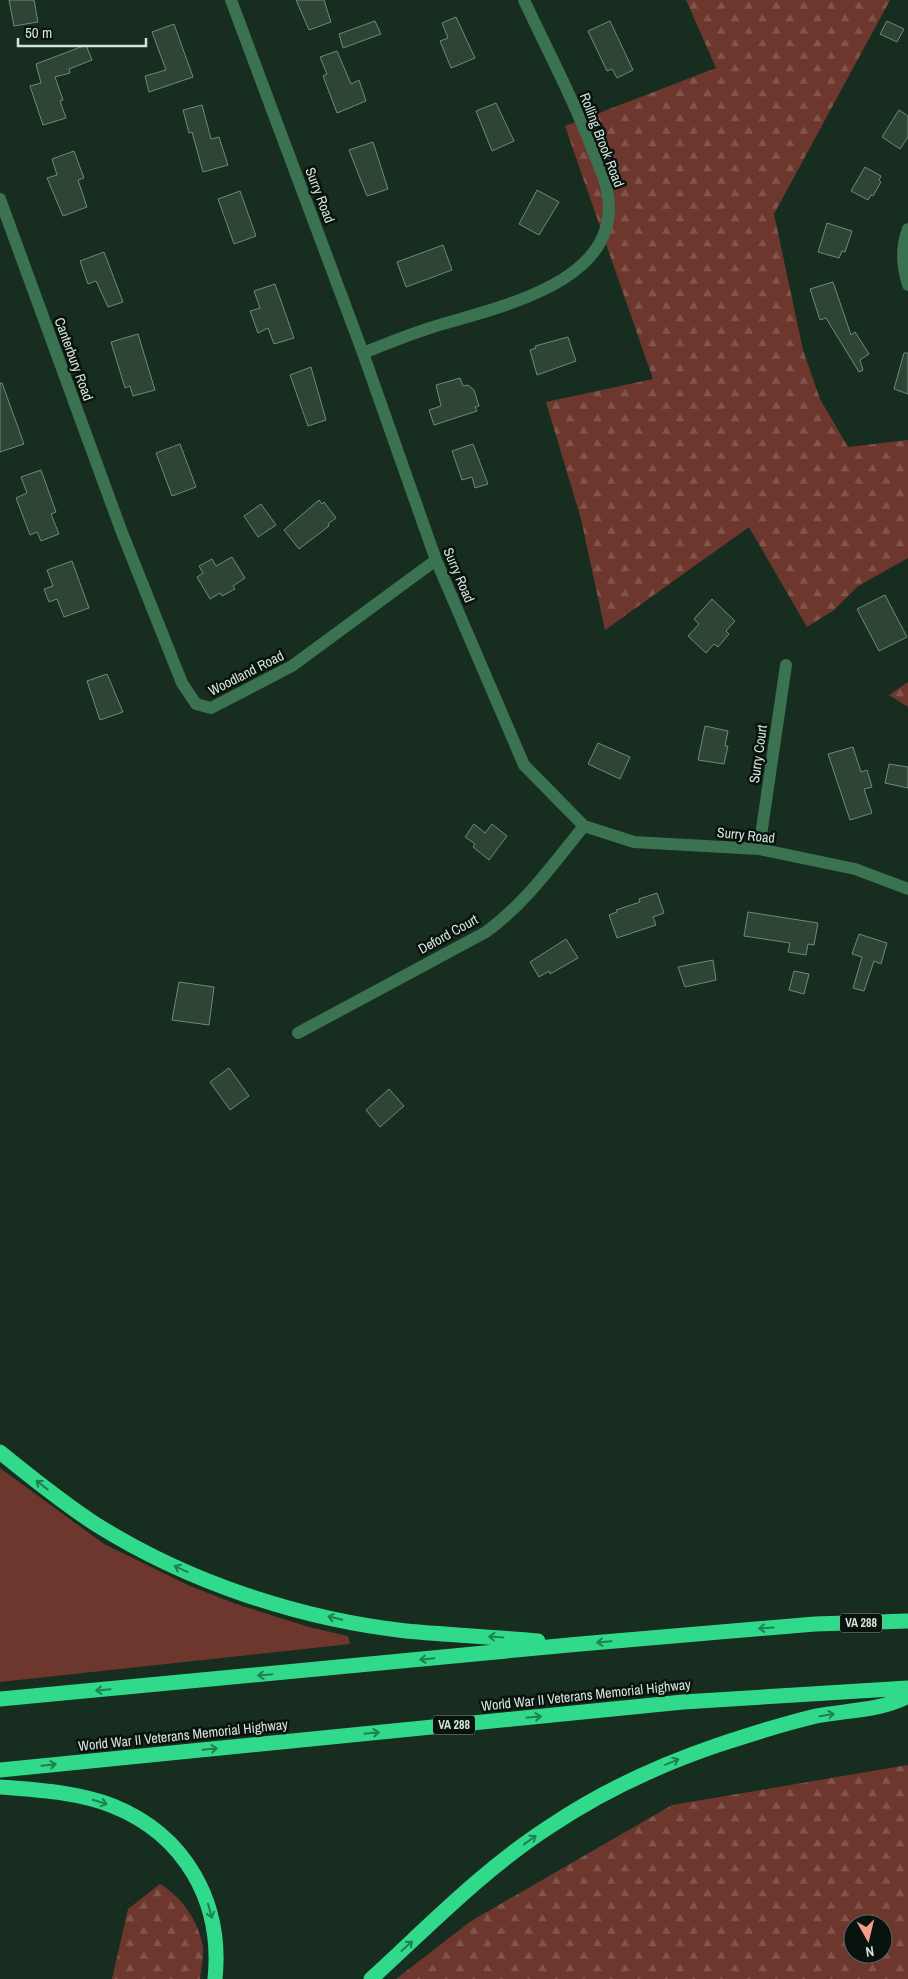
<svg xmlns="http://www.w3.org/2000/svg" width="908" height="1979" font-family="'Archivo Narrow',sans-serif">
<defs>
<pattern id="forest-firs" width="22" height="20" patternUnits="userSpaceOnUse" patternTransform="scale(1.25)"><rect width="22" height="20" fill="#6d372e"/><path d="M5 1l3.5 6h-7zM16 11l3.5 6h-7z" fill="#81544c"/></pattern>
</defs>
<rect width="100%" height="100%" fill="#172d20"/>
<path fill="#6d372e" d="M 0,1468 L 104,1544 L 190,1586 L 236,1604 L 309,1627 L 348,1636 L 350,1644 L 0,1682 Z"/>
<path fill="url(#forest-firs)" fill-rule="evenodd" d="M 686,0 L 890,0 L 774,214 L 803,350 L 820,399 L 848,447 L 908,440 L 908,558 L 858,586 L 834,610 L 807,627 L 749,527 L 605,630 L 581,519 L 546,402 L 653,379 L 565,126 L 716,68 Z
M 908,682 L 908,707 L 889,695 Z
M 908,1765 L 908,1979 L 396,1979 L 471,1921 L 672,1805 ZM 853,1924 L 883,1924 L 883,1954 L 853,1954 Z
M 160,1884 C 182,1897 199,1922 203,1947 C 204,1957 201,1969 200,1979 L 112,1979 L 128,1909 Z"/>
<path fill="#2e4536" stroke="#6f8978" d="M 9,0 L 34,0 L 38,22 L 14,26 Z
M 296,0 L 324,0 L 331,22 L 309,30 Z
M 456,17 L 475,58 L 451,68 L 440,41 L 448,38 L 442,23 Z
M 375,21 L 381,34 L 343,48 L 339,34 Z
M 610,21 L 633,70 L 617,78 L 612,69 L 607,71 L 588,31 Z
M 887,21 L 904,29 L 897,42 L 880,34 Z
M 174,24 L 193,77 L 149,92 L 145,76 L 166,70 L 152,32 Z
M 86,45 L 92,60 L 69,69 L 70,73 L 55,77 L 63,100 L 60,101 L 66,118 L 43,125 L 30,86 L 41,83 L 36,64 Z
M 337,51 L 351,84 L 359,80 L 366,101 L 337,113 L 323,76 L 327,74 L 320,57 Z
M 496,103 L 514,141 L 492,151 L 476,111 Z
M 202,105 L 211,139 L 219,137 L 228,165 L 203,172 L 192,132 L 189,133 L 183,110 Z
M 899,110 L 908,116 L 908,137 L 900,149 L 882,137 Z
M 373,142 L 388,189 L 367,196 L 349,150 Z
M 74,151 L 84,178 L 78,180 L 87,207 L 63,216 L 47,178 L 57,175 L 52,159 Z
M 865,167 L 881,176 L 879,180 L 881,182 L 873,196 L 871,195 L 868,200 L 851,191 Z
M 537,190 L 559,202 L 539,235 L 519,224 Z
M 240,191 L 256,236 L 234,244 L 218,199 Z
M 827,223 L 852,231 L 845,252 L 842,251 L 839,258 L 818,252 Z
M 443,245 L 452,270 L 406,287 L 397,262 Z
M 104,252 L 123,302 L 108,307 L 96,281 L 88,284 L 80,261 Z
M 833,282 L 851,335 L 855,332 L 869,354 L 860,360 L 863,370 L 859,372 L 826,318 L 820,320 L 810,289 Z
M 275,284 L 294,338 L 274,344 L 268,328 L 258,333 L 250,311 L 260,308 L 254,291 Z
M 138,334 L 155,390 L 133,396 L 130,386 L 125,388 L 111,342 Z
M 568,337 L 576,361 L 537,375 L 530,350 L 536,348 L 535,346 Z
M 904,353 L 908,353 L 908,394 L 894,389 Z
M 311,367 L 326,420 L 308,426 L 290,375 Z
M 460,378 L 463,386 L 468,385 L 474,390 L 479,406 L 475,407 L 477,411 L 434,425 L 429,410 L 441,406 L 436,385 Z
M 0,383 L 2,383 L 24,444 L 0,452 Z
M 180,444 L 196,487 L 172,496 L 156,453 Z
M 473,444 L 488,484 L 475,488 L 472,477 L 462,480 L 452,451 Z
M 41,470 L 56,512 L 51,514 L 59,534 L 41,541 L 37,532 L 30,535 L 16,498 L 27,493 L 21,477 Z
M 319,500 L 322,504 L 324,502 L 336,518 L 328,524 L 329,526 L 299,549 L 284,530 Z
M 261,504 L 276,525 L 258,537 L 244,516 Z
M 232,557 L 245,578 L 233,586 L 235,589 L 222,596 L 220,593 L 210,599 L 197,577 L 203,573 L 199,566 L 212,559 L 216,566 Z
M 72,561 L 89,608 L 64,617 L 57,599 L 49,602 L 44,589 L 53,586 L 47,570 Z
M 885,595 L 907,637 L 879,651 L 857,609 Z
M 712,599 L 735,621 L 726,631 L 729,634 L 718,647 L 714,644 L 706,653 L 688,636 L 699,624 L 694,619 Z
M 107,674 L 123,712 L 100,720 L 87,681 Z
M 705,726 L 728,731 L 725,746 L 728,746 L 724,764 L 698,760 Z
M 598,743 L 630,757 L 620,779 L 588,764 Z
M 853,747 L 861,772 L 867,770 L 872,787 L 864,789 L 872,813 L 850,820 L 828,754 Z
M 889,764 L 908,767 L 908,788 L 885,783 Z
M 474,824 L 485,833 L 492,824 L 507,836 L 489,860 L 473,847 L 475,844 L 465,837 Z
M 657,893 L 664,913 L 653,917 L 656,925 L 617,938 L 609,915 L 617,912 L 616,910 L 640,902 L 639,899 Z
M 748,912 L 818,923 L 814,945 L 808,944 L 806,955 L 788,952 L 790,943 L 744,936 Z
M 859,934 L 887,943 L 881,964 L 874,961 L 864,991 L 853,988 L 862,957 L 852,954 Z
M 566,939 L 578,958 L 550,974 L 549,971 L 539,977 L 530,962 Z
M 713,960 L 716,980 L 685,987 L 678,967 Z
M 794,971 L 809,974 L 804,994 L 789,990 Z
M 179,982 L 214,987 L 209,1025 L 172,1020 Z
M 229,1068 L 249,1096 L 230,1110 L 210,1082 Z
M 389,1089 L 404,1106 L 380,1127 L 366,1110 Z"/>
<g fill="none" stroke-linecap="round" stroke-linejoin="round">
<path stroke="#3a7252" stroke-width="12" d="M 231,0 L 363,353 L 436,560 L 524,765 L 584,826 L 634,842 L 759,849 L 855,869 L 908,889
M 0,199 L 121,530 L 182,683 L 196,704 L 211,708 L 292,666 L 436,560
M 908,229 C 901,247 902,266 908,285
M 363,353 C 386,344 410,334 433,327 C 497,307 626,283 607,190 C 605,177 598,164 593,151 C 574,99 547,50 524,0
M 759,849 L 786,665
M 298,1033 L 486,932 C 526,903 553,864 584,826"/>
<path stroke="#31da8a" stroke-width="15" d="M 0,1452 C 32,1478 63,1503 97,1525 C 188,1582 299,1619 406,1631 C 450,1635 494,1637 538,1641
M 0,1699 L 580,1644 L 815,1624 L 908,1621
M 0,1770 L 683,1702 L 908,1688
M 0,1787 C 37,1790 78,1792 113,1806 C 185,1835 223,1902 215,1979
M 371,1979 C 428,1927 484,1869 549,1827 C 601,1792 659,1765 718,1745 C 751,1734 783,1724 816,1716 C 847,1710 880,1711 908,1696"/>
</g>
<defs><path id="oneway-shaft" d="M-6 0H5M1.5-3L5.5 0L1.5 3" fill="none" stroke-width="1.6" stroke-linecap="round" stroke-linejoin="round" transform="scale(1.25)"/></defs>
<g stroke="#1f8052">
<use href="#oneway-shaft" transform="translate(42 1485) rotate(-142)"/>
<use href="#oneway-shaft" transform="translate(181 1569) rotate(-155)"/>
<use href="#oneway-shaft" transform="translate(335 1618) rotate(-167)"/>
<use href="#oneway-shaft" transform="translate(766 1628) rotate(176)"/>
<use href="#oneway-shaft" transform="translate(496 1637) rotate(-176)"/>
<use href="#oneway-shaft" transform="translate(604 1642) rotate(175)"/>
<use href="#oneway-shaft" transform="translate(427 1659) rotate(174)"/>
<use href="#oneway-shaft" transform="translate(265 1675) rotate(175)"/>
<use href="#oneway-shaft" transform="translate(103 1690) rotate(175)"/>
<use href="#oneway-shaft" transform="translate(827 1715) rotate(-9)"/>
<use href="#oneway-shaft" transform="translate(534 1717) rotate(-6)"/>
<use href="#oneway-shaft" transform="translate(372 1733) rotate(-6)"/>
<use href="#oneway-shaft" transform="translate(210 1749) rotate(-6)"/>
<use href="#oneway-shaft" transform="translate(672 1762) rotate(-23)"/>
<use href="#oneway-shaft" transform="translate(49 1765) rotate(-6)"/>
<use href="#oneway-shaft" transform="translate(100 1802) rotate(17)"/>
<use href="#oneway-shaft" transform="translate(530 1840) rotate(-36)"/>
<use href="#oneway-shaft" transform="translate(210 1911) rotate(74)"/>
<use href="#oneway-shaft" transform="translate(407 1946) rotate(-42)"/>
</g>
<g text-anchor="middle" dominant-baseline="central" stroke-width="5" stroke-linejoin="round" paint-order="stroke">
<g fill="#09130d" stroke="#98a59c" stroke-width="1">
<rect x="840" y="1613.5" width="42" height="19" rx="4"/>
<rect x="433" y="1715.5" width="42" height="19" rx="4"/>
</g>
<g font-size="12" font-weight="bold" fill="#d5e3da">
<text x="861" y="1623">VA 288</text>
<text x="454" y="1725">VA 288</text>
</g>
<g font-size="14" fill="#d5e3da" stroke="#09130d">
<text transform="translate(602 140) rotate(69)">Rolling Brook Road</text>
<text transform="translate(320 195) rotate(69)">Surry Road</text>
<text transform="translate(74 359) rotate(70)">Canterbury Road</text>
<text transform="translate(459 575) rotate(67)">Surry Road</text>
<text transform="translate(246 673) rotate(-27)">Woodland Road</text>
<text transform="translate(758 754) rotate(-82)">Surry Court</text>
<text transform="translate(746 835) rotate(6)">Surry Road</text>
<text transform="translate(448 934) rotate(-29)">Deford Court</text>
<text transform="translate(586 1695) rotate(-6)">World War II Veterans Memorial Highway</text>
<text transform="translate(183 1735) rotate(-6)">World War II Veterans Memorial Highway</text>
</g>
</g>
<g transform="translate(868 1939) rotate(172)"><circle r="24" fill="#09130d" stroke="#5b665f"/>
<path d="M0-4L9 19L0 12L-9 19Z" fill="#f49d8d"/>
<text y="-8" font-size="14" font-weight="bold" text-anchor="middle" fill="#d5e3da">N</text>
</g>
<path d="M18 38v8h128v-8" fill="none" stroke="#d5e3da" stroke-width="2.5"/>
<text x="25" y="38" font-size="15" fill="#d5e3da" stroke="#09130d" stroke-width="4" paint-order="stroke">50 m</text>
</svg>
